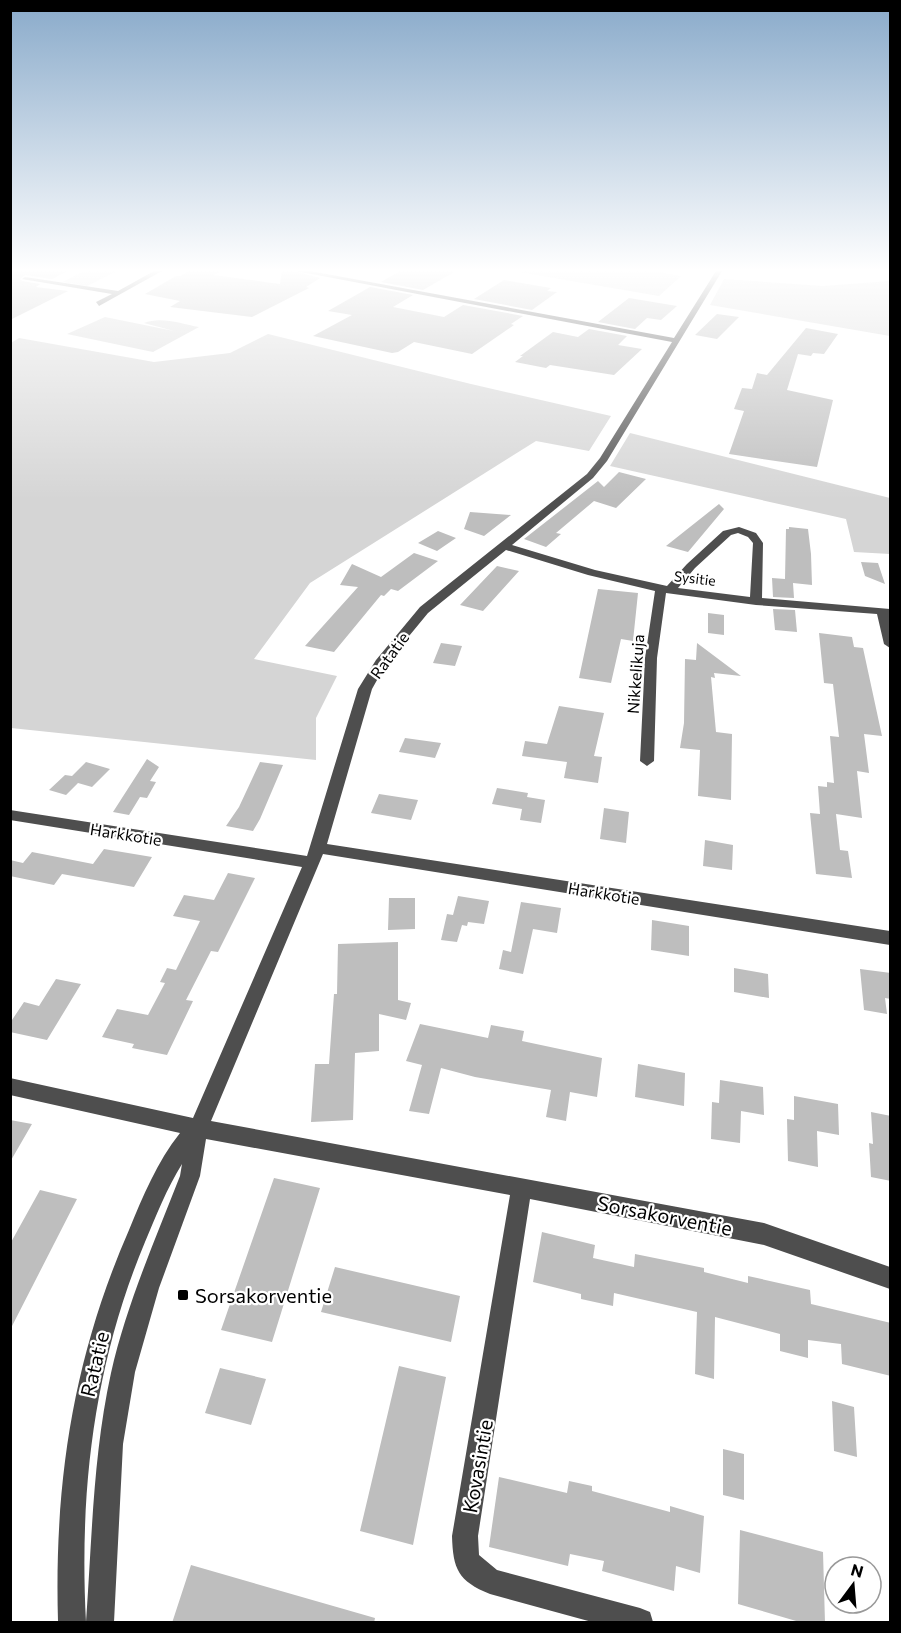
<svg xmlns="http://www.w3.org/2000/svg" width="901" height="1633" font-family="Commissioner,sans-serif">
<rect width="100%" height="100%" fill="#fff"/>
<path fill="#d5d5d5" d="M 84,271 L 117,271 L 87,286 L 63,282 Z
M 513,271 L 652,271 L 681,276 L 659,296 Z
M 724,279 L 823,286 L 890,281 L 890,336 L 710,305 Z
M 105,317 L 174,331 L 144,323 C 161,316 182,324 199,327 L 153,352 L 67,334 Z
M 268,334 L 471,384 L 611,416 L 589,451 L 536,441 L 310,583 L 254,659 L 337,676 L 316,718 L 316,760 L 11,728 L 11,343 L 19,338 L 154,362 L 230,353 Z
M 630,433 L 890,498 L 890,554 L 854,552 L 846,519 L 610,466 Z"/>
<path fill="#bebebe" d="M 10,271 L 68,271 L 52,279 L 25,275 L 20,279 L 22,281 L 40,284 L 36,287 L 68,291 L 10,320 Z
M 190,271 L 222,271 L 214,275 L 280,284 L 282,271 L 294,271 L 320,278 L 306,287 L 309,288 L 252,317 L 170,307 L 180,301 L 145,294 L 176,276 L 180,276 Z
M 400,271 L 456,271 L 423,290 L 381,282 Z
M 504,280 L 551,288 L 547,291 L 557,292 L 532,310 L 474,299 Z
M 370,287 L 413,295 L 393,307 L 444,317 L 463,305 L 523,316 L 511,324 L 514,325 L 472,354 L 414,342 L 398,352 L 392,353 L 313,336 L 352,315 L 328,311 Z
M 629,298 L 677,306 L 661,320 L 647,318 L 635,329 L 598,322 Z
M 717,314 L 739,317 L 717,339 L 695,335 Z
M 806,328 L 838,334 L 824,354 L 813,353 L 811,356 L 798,354 L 787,390 L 833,400 L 817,467 L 729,454 L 744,411 L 734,409 L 742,388 L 752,389 L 757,373 L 767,375 Z
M 589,329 L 627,336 L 618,345 L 642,349 L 614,375 L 550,365 L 546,368 L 515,362 L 523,356 L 520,356 L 553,332 L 578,337 Z
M 619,472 L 646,479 L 616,508 L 594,501 L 556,533 L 561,534 L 546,547 L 524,539 L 598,481 L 604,487 Z
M 719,504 L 724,509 L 688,552 L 666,546 Z
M 470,512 L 511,515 L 484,536 L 464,529 Z
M 789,527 L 808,529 L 811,554 L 812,585 L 793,583 L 794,598 L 773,597 L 772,578 L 785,579 L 786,529 L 789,529 Z
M 438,531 L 456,538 L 437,551 L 418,543 Z
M 414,553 L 438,561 L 398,591 L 391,589 L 384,596 L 381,595 L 334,652 L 305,646 L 358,587 L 340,585 L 352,564 L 381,577 Z
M 861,562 L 878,563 L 885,584 L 865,576 Z
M 497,566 L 519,571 L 483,611 L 460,605 Z
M 598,589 L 638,593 L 633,641 L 621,639 L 611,683 L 579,678 Z
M 773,609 L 795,610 L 797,632 L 775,630 Z
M 708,613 L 724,615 L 724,635 L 708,633 Z
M 819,633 L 852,637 L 854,647 L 863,648 L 882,736 L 864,734 L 869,773 L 857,771 L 862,818 L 836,814 L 840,850 L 848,851 L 852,878 L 816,874 L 810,813 L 820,814 L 818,786 L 827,787 L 827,782 L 834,783 L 830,736 L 839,737 L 833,684 L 824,683 Z
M 441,643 L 462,646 L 455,666 L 433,663 Z
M 697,643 L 741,676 L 714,673 L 715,678 L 711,677 L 716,732 L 732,734 L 731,800 L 698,796 L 700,750 L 680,748 L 684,723 L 685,659 L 696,660 Z
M 559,706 L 604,713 L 594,756 L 602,757 L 598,783 L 564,778 L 567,762 L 522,756 L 525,741 L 547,744 Z
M 405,738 L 441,743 L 435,758 L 399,752 Z
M 147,759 L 159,767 L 150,781 L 156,782 L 147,798 L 140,797 L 129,815 L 113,812 Z
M 86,762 L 110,769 L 92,787 L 78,783 L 66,795 L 49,790 L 65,775 L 72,776 Z
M 260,762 L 283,765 L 260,819 L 253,831 L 226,826 L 239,807 Z
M 497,788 L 528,793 L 527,797 L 545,800 L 541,823 L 520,820 L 522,809 L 492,804 Z
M 379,794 L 418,800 L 411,820 L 371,813 Z
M 604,808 L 629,812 L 626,843 L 600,839 Z
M 705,840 L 733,845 L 732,870 L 703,866 Z
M 104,849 L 152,857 L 134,887 L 62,874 L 54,885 L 10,876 L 10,860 L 23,863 L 32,852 L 93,864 Z
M 228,873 L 255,878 L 218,952 L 211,951 L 186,1000 L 193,1001 L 167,1055 L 132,1048 L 134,1044 L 102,1037 L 117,1009 L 148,1015 L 165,983 L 160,982 L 167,968 L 176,970 L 200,921 L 173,916 L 184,895 L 214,900 Z
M 458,896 L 489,901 L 484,924 L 468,922 L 467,926 L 462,925 L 457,942 L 441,940 L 447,914 L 453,915 Z
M 389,898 L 415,898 L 415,929 L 388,930 Z
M 521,902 L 561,908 L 557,933 L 533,929 L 523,974 L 499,969 L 503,950 L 511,952 Z
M 652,920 L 689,926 L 689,956 L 651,950 Z
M 398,942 L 398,1000 L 411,1003 L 406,1020 L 379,1014 L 379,1051 L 355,1053 L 353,1120 L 311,1122 L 315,1064 L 329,1064 L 334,994 L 337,994 L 338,944 Z
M 734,968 L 768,974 L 769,998 L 734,992 Z
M 860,969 L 891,973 L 891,999 L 885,998 L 887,1014 L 864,1010 Z
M 56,979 L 81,984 L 47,1040 L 10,1032 L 10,1023 L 24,1002 L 39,1006 Z
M 420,1024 L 488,1038 L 491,1025 L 524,1031 L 522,1041 L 602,1058 L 597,1097 L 570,1092 L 566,1121 L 546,1117 L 551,1090 L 475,1077 L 441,1068 L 429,1114 L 409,1111 L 422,1065 L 406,1061 Z
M 638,1064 L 685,1073 L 684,1106 L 635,1097 Z
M 720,1080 L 763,1087 L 764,1115 L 741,1111 L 740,1143 L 711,1139 L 712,1102 L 719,1103 Z
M 794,1096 L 838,1104 L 839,1135 L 817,1131 L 818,1167 L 788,1161 L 787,1119 L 794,1120 Z
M 871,1112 L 891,1116 L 891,1181 L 871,1177 L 869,1143 L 873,1144 Z
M 10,1120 L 32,1124 L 10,1162 Z
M 274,1178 L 320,1188 L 272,1342 L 221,1330 Z
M 40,1190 L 77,1199 L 10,1330 L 10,1244 Z
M 542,1232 L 595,1245 L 593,1258 L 634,1267 L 635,1254 L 704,1268 L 704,1272 L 748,1283 L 748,1276 L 810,1290 L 811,1304 L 891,1323 L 891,1376 L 842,1364 L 841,1344 L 808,1340 L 808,1358 L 780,1351 L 780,1334 L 715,1317 L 714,1379 L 695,1374 L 697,1312 L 614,1293 L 613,1306 L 581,1299 L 581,1294 L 533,1282 Z
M 335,1267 L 460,1296 L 451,1342 L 321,1312 Z
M 399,1366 L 446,1377 L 413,1545 L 360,1531 Z
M 220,1368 L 266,1379 L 251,1425 L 205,1413 Z
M 832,1401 L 854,1407 L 857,1457 L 834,1451 Z
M 723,1449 L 744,1454 L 744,1500 L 723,1495 Z
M 499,1477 L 567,1493 L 569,1481 L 592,1486 L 592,1491 L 670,1512 L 670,1506 L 704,1516 L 700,1573 L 676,1566 L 674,1591 L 602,1571 L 604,1561 L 570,1554 L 568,1566 L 489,1547 Z
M 740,1530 L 823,1552 L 825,1623 L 803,1623 L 738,1604 Z
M 191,1565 L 375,1618 L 374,1623 L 172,1623 Z"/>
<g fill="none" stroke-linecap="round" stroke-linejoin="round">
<path fill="#4e4e4e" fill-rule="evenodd" d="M 154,271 L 162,271 L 99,306 L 96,302 L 112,294 L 22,279 L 25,277 L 118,291 Z
M 296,271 L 310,271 L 674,338 L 716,271 L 722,271 L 607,461 L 593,478 L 512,545 L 595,570 L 667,586 L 687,564 L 723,531 L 739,527 L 756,533 L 763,543 L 762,598 L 890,609 L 890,648 L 884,644 L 877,614 L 756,605 L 666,593 L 657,658 L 654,761 L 647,766 L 640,761 L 645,658 L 655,591 L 588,575 L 506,550 L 428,613 L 386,664 L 372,689 L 327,844 L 890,931 L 890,945 L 323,854 L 211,1121 L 764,1223 L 890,1267 L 890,1289 L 764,1245 L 530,1199 L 478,1536 L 479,1555 L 497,1570 L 640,1608 L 650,1612 L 653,1622 L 592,1622 L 490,1594 C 458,1581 453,1569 452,1536 L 510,1195 L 206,1139 L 200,1176 L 159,1288 L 135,1372 L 123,1444 L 114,1622 L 86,1622 C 92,1539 93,1455 111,1373 C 126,1306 155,1240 180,1176 L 182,1164 C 167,1188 156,1216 145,1242 C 94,1364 79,1491 86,1622 L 58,1622 C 54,1483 73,1358 129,1230 C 143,1196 157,1162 180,1133 L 10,1095 L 10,1078 L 193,1118 L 302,867 L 10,820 L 10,810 L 307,856 L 358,689 L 376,660 L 420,607 L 587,474 L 600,458 L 672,342 ZM 738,533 L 748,537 L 753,543 L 750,597 L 678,588 L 695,568 L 731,535 Z"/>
</g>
<linearGradient id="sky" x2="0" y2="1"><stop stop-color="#89aaca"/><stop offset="0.54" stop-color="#fff"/><stop offset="1" stop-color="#fff" stop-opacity="0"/></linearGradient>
<rect width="901" height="500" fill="url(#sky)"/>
<rect fill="#000" stroke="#fff" stroke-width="2" x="177" y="1289" width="12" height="12" rx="3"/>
<g text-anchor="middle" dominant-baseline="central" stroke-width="4.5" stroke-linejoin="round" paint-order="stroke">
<g font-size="14" fill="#000" stroke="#fff">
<text transform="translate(695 578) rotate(7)">Sysitie</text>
</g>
<g font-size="16" fill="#000" stroke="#fff">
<text transform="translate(389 655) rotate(-54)">Ratatie</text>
<text transform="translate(635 674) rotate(-86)">Nikkelikuja</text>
<text transform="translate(126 834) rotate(9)">Harkkotie</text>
<text transform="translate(604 893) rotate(9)">Harkkotie</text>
</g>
<g font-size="20" fill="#000" stroke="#fff">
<text transform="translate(665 1215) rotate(11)">Sorsakorventie</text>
<text transform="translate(94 1364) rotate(-77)">Ratatie</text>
<text transform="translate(477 1466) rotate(-80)">Kovasintie</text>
</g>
<g font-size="20" fill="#000" stroke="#fff" text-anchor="start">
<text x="195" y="1295">Sorsakorventie</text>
</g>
</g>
<rect width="901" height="1633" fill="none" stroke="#000000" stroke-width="24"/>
<g transform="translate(853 1585) rotate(16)"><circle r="28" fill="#ffffff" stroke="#999999" stroke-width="1.5"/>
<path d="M0-4.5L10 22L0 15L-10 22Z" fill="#000000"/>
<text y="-9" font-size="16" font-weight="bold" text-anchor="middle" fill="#000000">N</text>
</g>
</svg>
